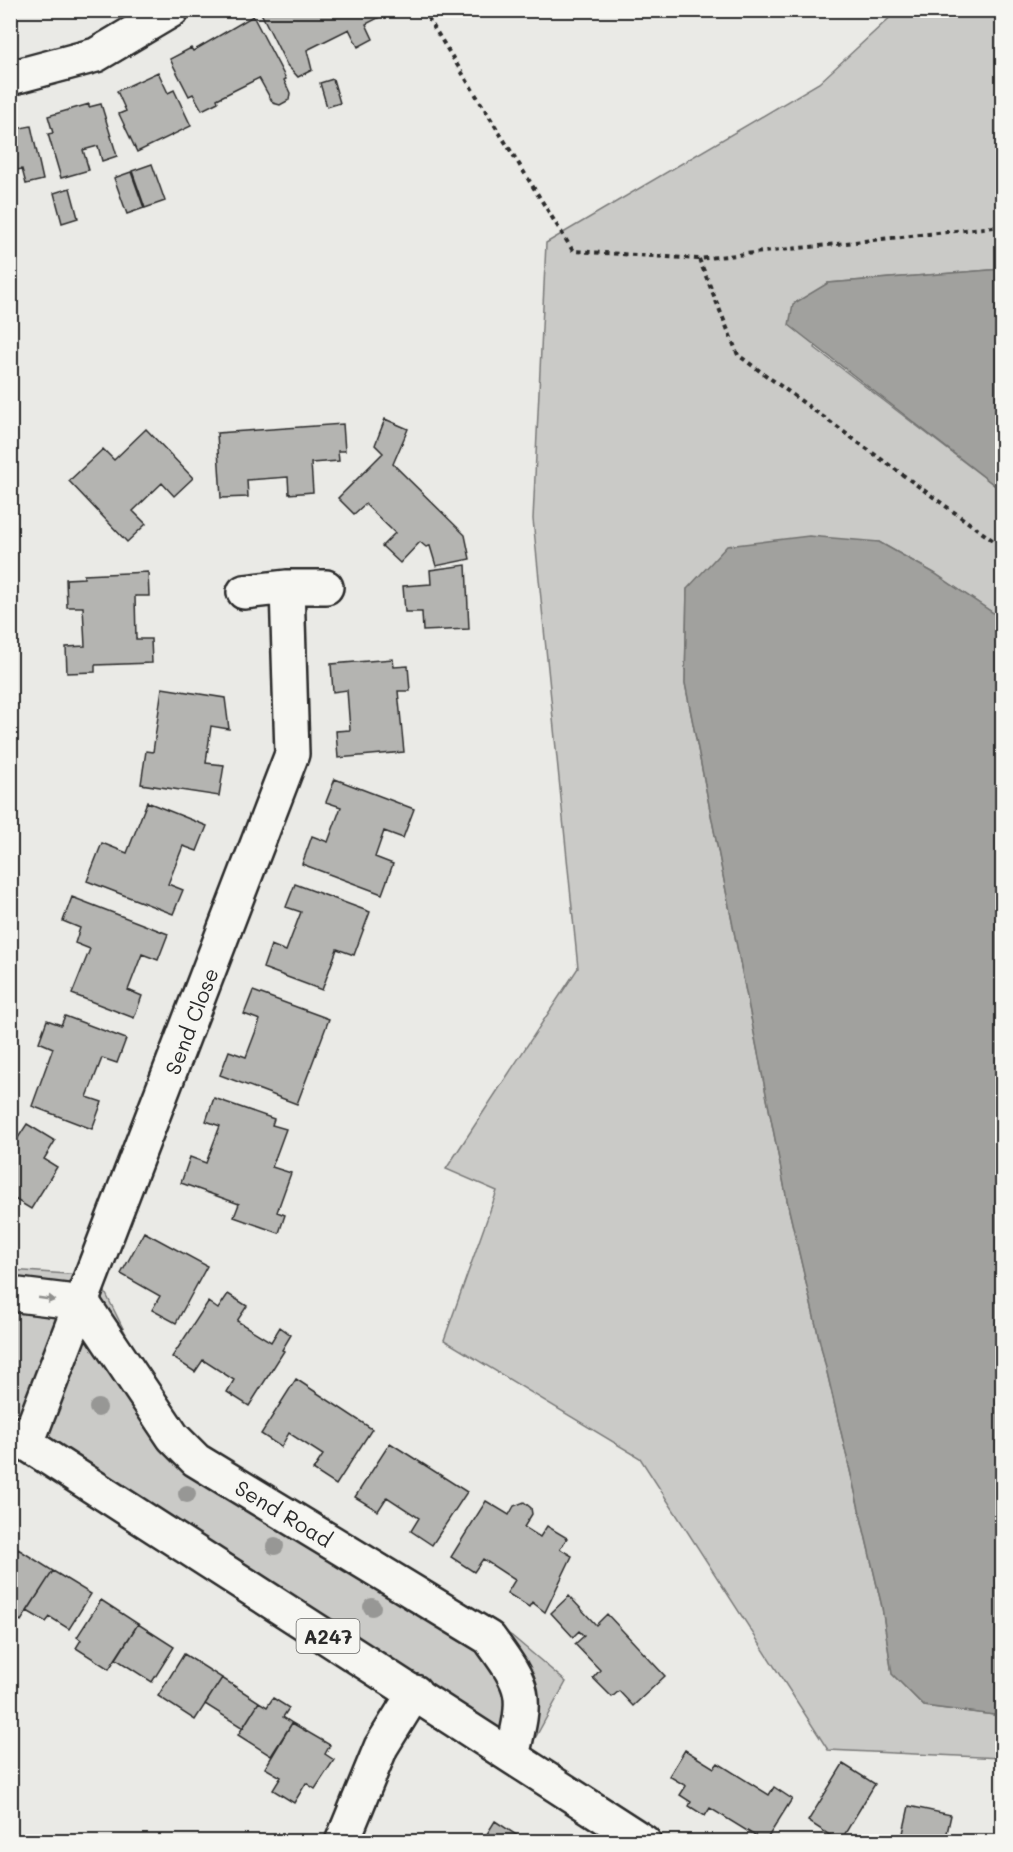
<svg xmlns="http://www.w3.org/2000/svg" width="1013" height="1852" font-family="Mali,sans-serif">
<rect width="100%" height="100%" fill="#eaeae6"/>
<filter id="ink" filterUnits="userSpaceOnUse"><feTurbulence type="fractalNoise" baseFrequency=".0167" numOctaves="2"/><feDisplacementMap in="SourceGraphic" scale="12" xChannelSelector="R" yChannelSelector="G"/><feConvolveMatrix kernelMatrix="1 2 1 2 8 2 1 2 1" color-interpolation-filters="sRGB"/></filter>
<g filter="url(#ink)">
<path fill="#cacac7" stroke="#7a7a79" stroke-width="1.5" d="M 897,11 L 1002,11 L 1002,269 L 828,283 L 815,348 L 1002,491 L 1002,619 L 934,573 L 879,542 L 687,589 L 685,683 L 789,1210 L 882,1607 L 892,1674 L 924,1706 L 1002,1716 L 1002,1758 L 828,1750 L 640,1458 L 444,1340 L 497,1191 L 446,1169 L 578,968 L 533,519 L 546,243 L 819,83 Z
M 10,1270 L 82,1275 L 102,1286 L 171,1425 L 512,1636 L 566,1682 L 528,1751 L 11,1413 Z"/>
<path fill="#a1a19e" stroke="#727270" stroke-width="1.5" d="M 1002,269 L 1002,491 L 789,325 L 793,304 L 828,283 Z
M 809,536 L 879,542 L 934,573 L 1002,619 L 1002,1716 L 924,1706 L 892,1674 L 882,1607 L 789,1210 L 685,683 L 687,589 L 727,546 Z"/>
<path fill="#b4b4b1" stroke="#2b2b2b" stroke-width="1.5" d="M 384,10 L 386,14 L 366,24 L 373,39 L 358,47 L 349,29 L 307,50 L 312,70 L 298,77 L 287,65 L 260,11 Z
M 253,16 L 286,79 L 284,80 L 290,93 L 289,100 L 280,105 L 273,103 L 259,78 L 217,99 L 218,102 L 202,110 L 193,94 L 189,96 L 170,59 L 191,48 L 193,51 Z
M 158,72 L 168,93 L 174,90 L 191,126 L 137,152 L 119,114 L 126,111 L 117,91 Z
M 333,79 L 340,103 L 327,107 L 320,83 Z
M 89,104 L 89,107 L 101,104 L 117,156 L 102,161 L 98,146 L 83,150 L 89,170 L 61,178 L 48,134 L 53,133 L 48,116 Z
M 31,126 L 43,180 L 26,184 L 22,169 L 10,171 L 10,130 Z
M 152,164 L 165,201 L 145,208 L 132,171 Z
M 131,172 L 144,208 L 127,214 L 114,178 Z
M 70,188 L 78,218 L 62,223 L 54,193 Z
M 385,419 L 408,429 L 393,464 L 465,535 L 470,559 L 436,566 L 430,546 L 426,547 L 420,542 L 400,563 L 382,546 L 395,533 L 365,504 L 354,514 L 338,498 L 383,453 L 375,445 Z
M 343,424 L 345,451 L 338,451 L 339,461 L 311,463 L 313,492 L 289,494 L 288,477 L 247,480 L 248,497 L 221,498 L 217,433 Z
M 146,429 L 193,478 L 174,496 L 162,483 L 133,511 L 146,524 L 127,542 L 69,481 L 103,449 L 114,460 Z
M 466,565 L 469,629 L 423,631 L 422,612 L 405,612 L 403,586 L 431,584 L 430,570 Z
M 148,572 L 149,596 L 135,596 L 136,639 L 151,639 L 152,663 L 95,665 L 95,672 L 67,673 L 66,647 L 85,646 L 83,607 L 67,607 L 66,579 L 84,578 L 84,575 Z
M 393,659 L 394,667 L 408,666 L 410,691 L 398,691 L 404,752 L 338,758 L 336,731 L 350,730 L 347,690 L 333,692 L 331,664 Z
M 162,688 L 225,698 L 229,729 L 211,726 L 206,763 L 224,765 L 219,796 L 141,784 L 146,751 L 153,752 Z
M 335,779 L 414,809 L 403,838 L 384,831 L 375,857 L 393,864 L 382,894 L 302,864 L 312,836 L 328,842 L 341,807 L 326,802 Z
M 147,802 L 207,826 L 197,851 L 183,846 L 168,884 L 183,890 L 173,914 L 87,881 L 102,843 L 127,853 Z
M 295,884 L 370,912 L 354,955 L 337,949 L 322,990 L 263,968 L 271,945 L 286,951 L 301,912 L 286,907 Z
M 72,897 L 168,934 L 158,960 L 142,954 L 128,990 L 142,996 L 134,1018 L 72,994 L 90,949 L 75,943 L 80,928 L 63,921 Z
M 253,991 L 329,1019 L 297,1104 L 220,1075 L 229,1051 L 246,1057 L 260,1020 L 244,1014 Z
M 65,1016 L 126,1039 L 117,1063 L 102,1058 L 87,1097 L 102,1102 L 92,1129 L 32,1106 L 53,1048 L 39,1042 L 47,1020 L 61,1025 Z
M 214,1098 L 274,1119 L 272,1125 L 286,1129 L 272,1167 L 291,1173 L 277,1212 L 285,1215 L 279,1233 L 234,1217 L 239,1204 L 181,1183 L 190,1157 L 206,1163 L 220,1126 L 206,1121 Z
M 27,1124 L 55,1141 L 44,1159 L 57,1167 L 31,1209 L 13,1198 L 10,1202 L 10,1150 Z
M 144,1232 L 207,1266 L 176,1323 L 152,1310 L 160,1296 L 121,1274 Z
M 228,1294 L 247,1306 L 237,1321 L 271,1342 L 280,1327 L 291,1335 L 282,1350 L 284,1351 L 249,1406 L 227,1392 L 234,1380 L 203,1360 L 195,1372 L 172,1357 L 208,1302 L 218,1309 Z
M 296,1379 L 372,1429 L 336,1485 L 313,1470 L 323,1455 L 289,1433 L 281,1447 L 261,1434 Z
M 390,1443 L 467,1492 L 432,1545 L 411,1531 L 419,1518 L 387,1497 L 378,1511 L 355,1497 Z
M 486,1501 L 509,1515 L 514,1506 L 524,1502 L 531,1508 L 532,1514 L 524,1527 L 540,1537 L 547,1526 L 567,1538 L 560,1549 L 572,1556 L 545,1612 L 532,1602 L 529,1607 L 507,1593 L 515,1580 L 483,1559 L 474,1572 L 451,1557 Z
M 10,1544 L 18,1549 L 10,1562 Z
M 18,1549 L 53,1571 L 21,1621 L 10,1614 L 10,1562 Z
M 53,1571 L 91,1594 L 69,1629 L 50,1617 L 46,1622 L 27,1611 Z
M 569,1596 L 596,1625 L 607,1614 L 665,1676 L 633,1706 L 619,1691 L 612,1697 L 593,1678 L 600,1670 L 575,1644 L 584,1636 L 579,1631 L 573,1637 L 551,1613 Z
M 101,1600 L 138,1624 L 109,1669 L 76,1648 L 81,1640 L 77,1637 Z
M 138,1624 L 174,1647 L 152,1682 L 116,1659 Z
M 184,1654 L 222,1678 L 195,1720 L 158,1696 Z
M 222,1678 L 259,1702 L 243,1728 L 205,1704 Z
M 273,1698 L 289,1708 L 283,1717 L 292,1723 L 271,1756 L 238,1735 L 259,1702 L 267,1707 Z
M 292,1723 L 330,1745 L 325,1754 L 334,1760 L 315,1789 L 306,1783 L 294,1803 L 273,1790 L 281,1777 L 265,1768 Z
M 685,1750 L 714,1768 L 718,1763 L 769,1795 L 774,1787 L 792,1799 L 765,1842 L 710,1808 L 705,1816 L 689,1806 L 691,1802 L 680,1795 L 686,1786 L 669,1776 Z
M 843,1764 L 875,1784 L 840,1842 L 808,1821 Z
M 909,1806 L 951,1815 L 945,1842 L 876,1842 L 878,1833 L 902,1838 Z
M 495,1821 L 527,1842 L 482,1842 Z"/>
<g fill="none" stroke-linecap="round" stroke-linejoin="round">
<g stroke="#2b2b2b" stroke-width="38">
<path id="minor" d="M 10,78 L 96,55 L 172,10
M 244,592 L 287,587 L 326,587
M 10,1294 L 83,1303 L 173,1437 L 196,1460 L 489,1638 C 527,1690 527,1693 512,1756
M 27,1443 L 292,754 L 287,587
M 342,1842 L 381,1747 L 415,1692"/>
</g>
<g stroke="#2b2b2b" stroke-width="38">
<path id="major" d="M 10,1433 L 644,1842"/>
</g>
<path stroke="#2b2b2b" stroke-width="4" stroke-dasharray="4.5 4.5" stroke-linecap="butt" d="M 423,10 L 573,251 L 699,259 L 1002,226
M 699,259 L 738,355 L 1002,547"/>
<use href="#minor" stroke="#f6f6f2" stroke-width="33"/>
<use href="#major" stroke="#f6f6f2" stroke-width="33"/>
</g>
<g fill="#979795">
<circle cx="98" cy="1408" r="9"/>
<circle cx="187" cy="1494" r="9"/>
<circle cx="275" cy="1546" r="9"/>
<circle cx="372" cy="1607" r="9"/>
</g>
<defs><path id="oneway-solid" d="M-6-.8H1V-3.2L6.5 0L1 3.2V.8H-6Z" transform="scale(1.5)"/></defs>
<use fill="#90908e" href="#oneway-solid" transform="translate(47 1299) rotate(8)"/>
</g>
<g text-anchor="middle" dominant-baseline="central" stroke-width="5" stroke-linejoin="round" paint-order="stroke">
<rect fill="#f6f6f2" stroke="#686867" stroke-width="1.5" x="296.5" y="1619" width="63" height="34" rx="4.5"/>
<g font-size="20" font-weight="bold" fill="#2b2b2b">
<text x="328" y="1636">A247</text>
</g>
<g font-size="21" fill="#2b2b2b" stroke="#f6f6f2">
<text transform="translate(191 1021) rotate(-69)">Send Close</text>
<text transform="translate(284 1513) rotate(31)">Send Road</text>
</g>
</g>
<rect width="1013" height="1852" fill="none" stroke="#f6f6f2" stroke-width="36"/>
<rect x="18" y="18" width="977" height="1816" fill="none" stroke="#2b2b2b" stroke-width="2" filter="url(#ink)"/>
</svg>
